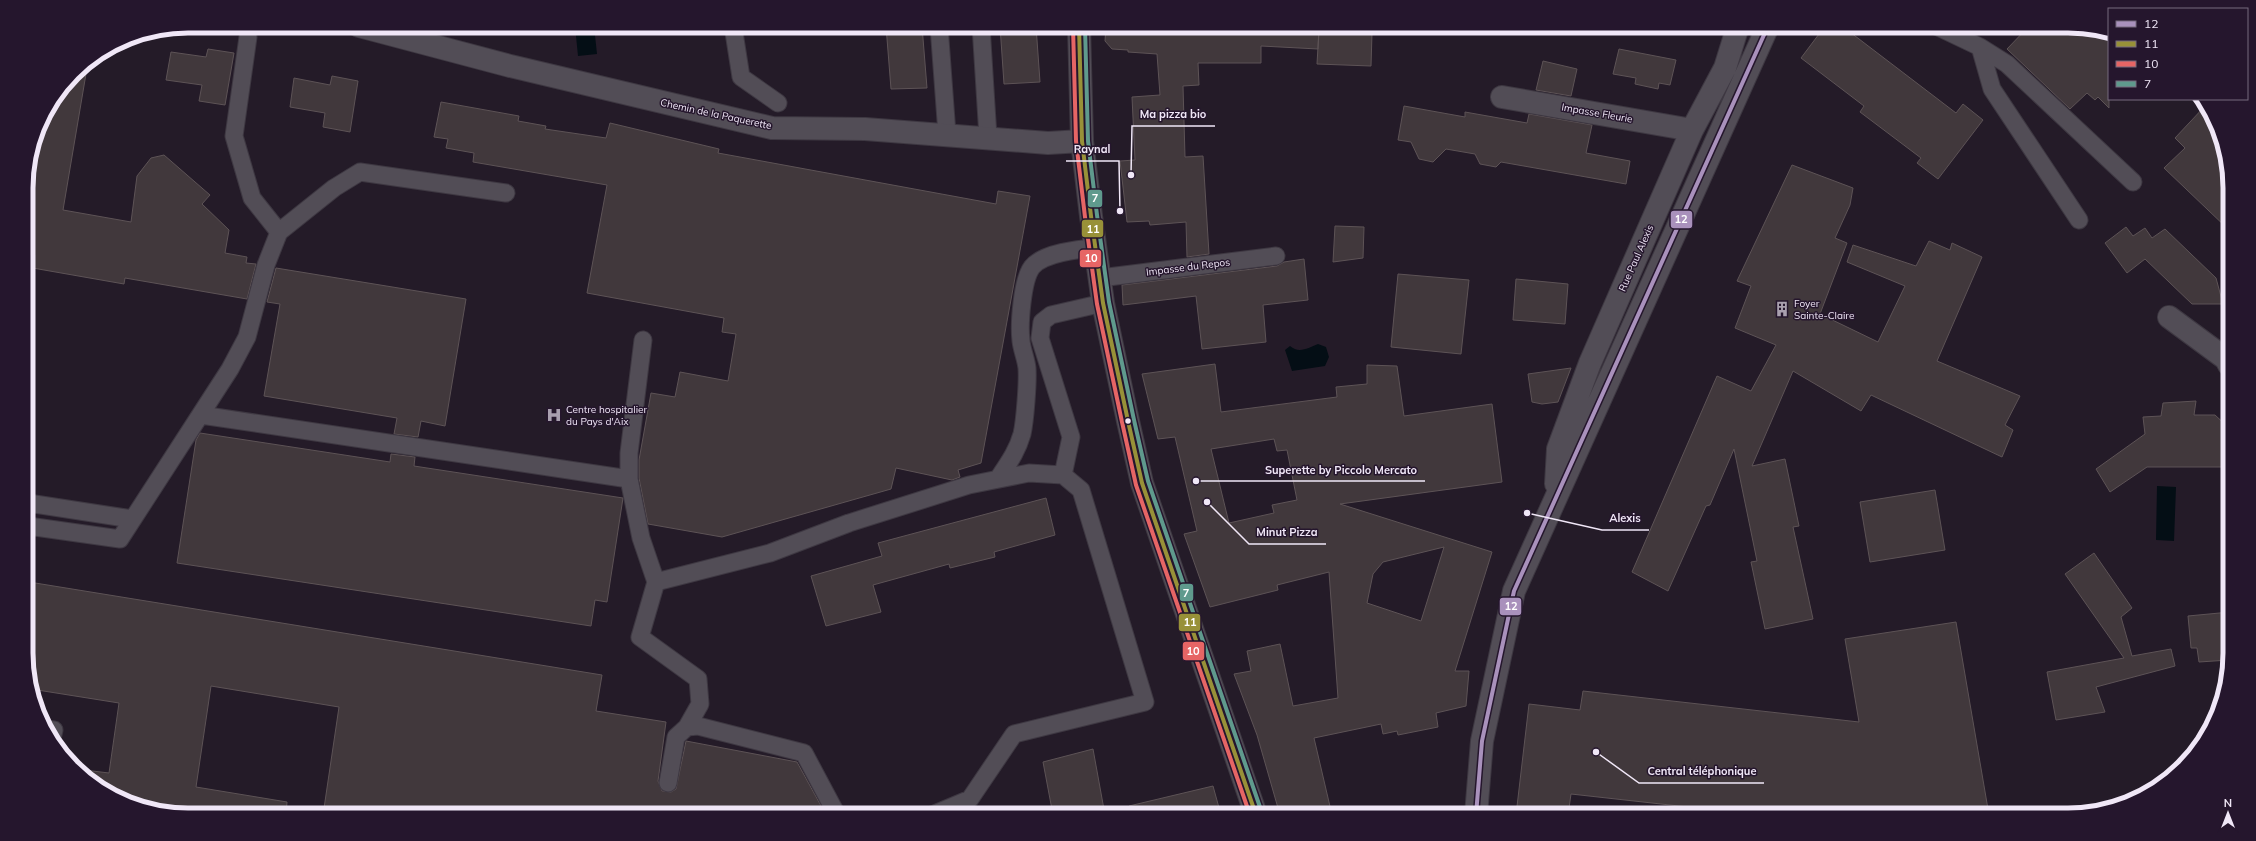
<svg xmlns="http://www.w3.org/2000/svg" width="2256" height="841" font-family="Mulish,sans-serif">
<rect width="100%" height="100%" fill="#241b28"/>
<path fill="#040e15" d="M 575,26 L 594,26 L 597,54 L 578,56 Z
M 1318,344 L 1326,347 L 1329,357 L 1325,366 L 1292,371 L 1285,350 L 1290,346 C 1299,354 1308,348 1318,344 Z
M 2157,486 L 2176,487 L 2174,541 L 2156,540 Z"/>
<path fill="#41383c" stroke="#5d5356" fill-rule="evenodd" d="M 886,26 L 922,26 L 927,88 L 891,89 Z
M 1000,26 L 1036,26 L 1040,82 L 1004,84 Z
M 1106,26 L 1319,26 L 1318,49 L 1261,46 L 1261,63 L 1198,63 L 1199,85 L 1183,86 L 1185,157 L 1203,156 L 1209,254 L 1187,257 L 1186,222 L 1150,225 L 1149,221 L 1127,222 L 1120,161 L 1135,160 L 1132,97 L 1160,95 L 1157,54 L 1128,52 L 1128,50 L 1112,49 L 1105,41 Z
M 1825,26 L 1842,26 L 1956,113 L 1963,104 L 1983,120 L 1938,179 L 1917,163 L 1921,158 L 1860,112 L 1864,106 L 1801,58 Z
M 2029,26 L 2068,26 L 2109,33 L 2109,108 L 2098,97 L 2095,100 L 2087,93 L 2070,109 L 2007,49 Z
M 1319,30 L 1372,33 L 1371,66 L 1317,64 Z
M 208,49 L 234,53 L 225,105 L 199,101 L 202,85 L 166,80 L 171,52 L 206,57 Z
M 1619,49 L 1676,60 L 1670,85 L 1659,83 L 1658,89 L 1635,84 L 1636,78 L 1613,74 Z
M 1543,61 L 1577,69 L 1571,96 L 1536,90 Z
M 88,62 L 63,210 L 131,222 L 137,176 L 151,158 L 164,155 L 210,195 L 202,204 L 229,230 L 225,253 L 247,257 L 246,263 L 256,264 L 247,299 L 125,278 L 124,284 L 27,267 L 26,177 L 43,117 L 81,66 Z
M 332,76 L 358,81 L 350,132 L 323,127 L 325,113 L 290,107 L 294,78 L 330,85 Z
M 441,102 L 519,116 L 518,121 L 546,126 L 545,129 L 606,138 L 610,123 L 719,149 L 718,153 L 996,204 L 998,191 L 1030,196 L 981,463 L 958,470 L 960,477 L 952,480 L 896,468 L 891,489 L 722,537 L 648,524 L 639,478 L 639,460 L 651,393 L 675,397 L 680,372 L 728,381 L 736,334 L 722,332 L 724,318 L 587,293 L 607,185 L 473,162 L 474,153 L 446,148 L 448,139 L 434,137 Z
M 1404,106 L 1465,117 L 1465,112 L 1527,123 L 1529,114 L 1592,125 L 1586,153 L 1630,161 L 1626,184 L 1501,162 L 1496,167 L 1480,164 L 1475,154 L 1446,149 L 1433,162 L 1419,159 L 1411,142 L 1398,140 Z
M 2205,106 L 2218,126 L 2229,167 L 2229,230 L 2164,168 L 2185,148 L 2175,138 Z
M 1792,165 L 1853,188 L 1850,205 L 1835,238 L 1847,243 L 1820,314 L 1878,342 L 1905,286 L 1847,262 L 1853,245 L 1916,266 L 1929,241 L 1950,250 L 1952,243 L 1982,257 L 1937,361 L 2020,396 L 2005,425 L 2013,430 L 2002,457 L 1871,395 L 1861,411 L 1793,371 L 1752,466 L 1785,459 L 1799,526 L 1793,527 L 1813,619 L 1765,629 L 1751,562 L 1757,561 L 1734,449 L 1710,505 L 1706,506 L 1668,591 L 1632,572 L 1717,376 L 1751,391 L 1776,345 L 1735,328 L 1751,286 L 1737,281 Z
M 1335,226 L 1364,227 L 1363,258 L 1333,262 Z
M 2126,227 L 2133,236 L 2145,228 L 2152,238 L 2165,229 L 2216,278 L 2223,304 L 2192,304 L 2145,259 L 2127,273 L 2105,243 Z
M 1304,259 L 1308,300 L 1263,305 L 1266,342 L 1202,349 L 1196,296 L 1123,305 L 1122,285 L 1277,266 L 1284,262 Z
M 276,268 L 466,299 L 445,426 L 421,421 L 418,437 L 394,434 L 397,418 L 264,396 L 280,304 L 267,302 Z
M 1398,274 L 1469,280 L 1461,354 L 1391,347 Z
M 1516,279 L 1568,284 L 1565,324 L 1513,320 Z
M 1215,364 L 1221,412 L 1337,397 L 1336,387 L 1367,384 L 1367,365 L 1397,366 L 1404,416 L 1492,404 L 1502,482 L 1340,504 L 1492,552 L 1455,671 L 1469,671 L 1466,706 L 1436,713 L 1438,727 L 1398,735 L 1397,731 L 1383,734 L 1381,724 L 1314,738 L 1332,815 L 1280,815 L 1257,735 L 1234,674 L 1251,671 L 1247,651 L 1280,644 L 1293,706 L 1338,698 L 1329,572 L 1277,585 L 1278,590 L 1210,607 L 1184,534 L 1197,531 L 1175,437 L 1158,439 L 1142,374 ZM 1274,439 L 1277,451 L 1287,450 L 1297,500 L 1272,505 L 1274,513 L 1229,523 L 1211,449 ZM 1444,547 L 1421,621 L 1367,603 L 1373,574 L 1383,562 Z
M 1571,368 L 1558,402 L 1542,404 L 1532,402 L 1528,374 Z
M 2196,401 L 2194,415 L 2215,415 L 2229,428 L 2229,467 L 2147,467 L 2110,492 L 2096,469 L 2145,434 L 2143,417 L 2161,416 L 2163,403 Z
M 200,433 L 390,462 L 391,454 L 415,457 L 414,466 L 623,498 L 607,602 L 595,600 L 591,626 L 177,563 L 196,440 Z
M 1935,490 L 1945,550 L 1870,562 L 1860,502 Z
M 1046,498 L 1055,535 L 994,552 L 995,557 L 950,568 L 949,564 L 873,585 L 881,612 L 826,626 L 811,576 L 882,556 L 878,543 Z
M 2094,553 L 2132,608 L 2121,617 L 2132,656 L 2171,649 L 2175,666 L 2096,687 L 2105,712 L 2056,720 L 2047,672 L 2124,658 L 2065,574 Z
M 29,582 L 602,675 L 596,711 L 666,722 L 658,781 L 662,791 L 671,792 L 676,789 L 686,741 L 797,762 L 826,815 L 323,815 L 339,707 L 211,686 L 196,787 L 287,802 L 286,815 L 188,815 L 136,806 L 98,788 L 76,769 L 109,773 L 119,703 L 31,689 Z
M 2230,612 L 2229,660 L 2199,662 L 2197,648 L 2191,648 L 2188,616 Z
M 1956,622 L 1989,815 L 1760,815 L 1571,794 L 1568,815 L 1516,815 L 1529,704 L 1580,710 L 1583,691 L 1859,722 L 1845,639 Z
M 1093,749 L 1105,815 L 1053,815 L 1043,762 Z
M 1213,786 L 1221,815 L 1130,815 L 1129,806 Z"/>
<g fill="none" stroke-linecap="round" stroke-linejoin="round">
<g stroke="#3e3842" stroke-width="19">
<path id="lane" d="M 733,26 L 741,77 L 778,103
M 939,26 L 947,134
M 981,26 L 988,137
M 1936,26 L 1980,47 L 1992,89 L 2079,220
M 248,37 L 234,136 L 252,198 L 279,232
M 1980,47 L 2007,64 L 2133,182
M 1100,278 L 1276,256
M 643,340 L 629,453 L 629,479 L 641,538 L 656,582 L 640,637 L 698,679 L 700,704 L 687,727 L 676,737 L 668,783
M 201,415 L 629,479
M 1063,475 L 1071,437 L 1040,338 L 1042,322 L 1051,315 L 1103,303
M 998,479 C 1007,465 1017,452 1022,434 C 1025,421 1028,382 1027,368 C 1026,359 1022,350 1021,341 C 1019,325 1022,280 1032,267 C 1043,253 1079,249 1095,248
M 28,503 L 132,519
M 28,526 L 120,539 L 230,369 L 247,337 L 266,265 L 279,232 L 334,188 L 360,172 L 506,193
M 656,582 L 770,553 L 849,523 L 969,485 L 1029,473 L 1063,475 L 1081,490 L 1145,702 L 1014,734 L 970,799 L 932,815
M 687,727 L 698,726 L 804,753 L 837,815
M 45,729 L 54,730 L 52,739"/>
</g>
<g stroke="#3e3842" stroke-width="24">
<path id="street" d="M 359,26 L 510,66 L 772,128 L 865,129 L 1048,143 L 1082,141
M 1502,97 L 1692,130
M 2169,317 L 2226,359 L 2229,365
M 1556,484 L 1558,449 L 1590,363 L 1692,130 L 1725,68 L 1738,26
M 1476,815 L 1482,741 L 1514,591 L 1768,26"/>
</g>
<g stroke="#3e3842" stroke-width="24">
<path id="secondary" d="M 1079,26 L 1082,141 L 1091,216 L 1103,303 L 1128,421 L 1142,483 L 1256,815"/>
</g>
<use href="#lane" stroke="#524d56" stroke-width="17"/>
<use href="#street" stroke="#524d56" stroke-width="22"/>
<use href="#secondary" stroke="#524d56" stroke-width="22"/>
<g stroke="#25162d" stroke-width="7">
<path id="bus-1" d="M 1476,815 L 1482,741 L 1514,591 L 1768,26"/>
</g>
<g stroke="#25162d" stroke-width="7">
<path id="bus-2" d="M 1079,26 L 1082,141 L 1091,216 L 1103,303 L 1128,421 L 1142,483 L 1256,815"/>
</g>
<g stroke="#25162d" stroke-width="7">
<path id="bus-3" d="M 1073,26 L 1076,141 L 1085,217 L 1097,304 L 1122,422 L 1136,485 L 1250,815"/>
</g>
<g stroke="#25162d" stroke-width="7">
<path id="bus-4" d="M 1085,26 L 1088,141 L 1097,215 L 1109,302 L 1134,420 L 1148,481 L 1262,813"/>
</g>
<use href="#bus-1" stroke="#a991bc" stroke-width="4"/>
<use href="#bus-2" stroke="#989138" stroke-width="4"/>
<use href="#bus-3" stroke="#e66565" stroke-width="4"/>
<use href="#bus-4" stroke="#5f9a8d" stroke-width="4"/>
</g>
<defs>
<g id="building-bare" transform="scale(1.2)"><path d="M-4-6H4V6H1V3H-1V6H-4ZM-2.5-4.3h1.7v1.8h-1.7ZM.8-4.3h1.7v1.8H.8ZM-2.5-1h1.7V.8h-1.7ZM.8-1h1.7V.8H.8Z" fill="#a9a0af" stroke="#25162d" stroke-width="2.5" paint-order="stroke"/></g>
<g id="hospital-bare" transform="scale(1.2)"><path d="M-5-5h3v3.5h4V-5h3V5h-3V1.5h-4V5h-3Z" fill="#a9a0af" stroke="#25162d" stroke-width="2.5" paint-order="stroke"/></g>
</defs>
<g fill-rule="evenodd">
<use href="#building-bare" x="1782" y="309"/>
<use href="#hospital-bare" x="554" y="415"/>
</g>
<circle fill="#f0e7f7" stroke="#25162d" stroke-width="1.5" cx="1128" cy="421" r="3.5"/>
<g text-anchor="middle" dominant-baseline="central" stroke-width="3" stroke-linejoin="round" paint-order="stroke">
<g font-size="10" fill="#f0e7f7" stroke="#25162d">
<text transform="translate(1597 113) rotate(10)">Impasse Fleurie</text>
<text transform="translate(716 114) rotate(12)">Chemin de la Paquerette</text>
<text transform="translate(1636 258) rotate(-66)">Rue Paul Alexis</text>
<text transform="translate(1188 267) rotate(-7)">Impasse du Repos</text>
</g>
<g font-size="10" fill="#f0e7f7" stroke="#25162d" text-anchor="start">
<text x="1794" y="303">Foyer<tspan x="1794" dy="12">Sainte-Claire</tspan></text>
<text x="566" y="409">Centre hospitalier<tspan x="566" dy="12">du Pays d'Aix</tspan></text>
</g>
</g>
<path d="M0 0H2256V841H0ZM188 33H2068A155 155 0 0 1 2223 188V653A155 155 0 0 1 2068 808H188A155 155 0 0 1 33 653V188A155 155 0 0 1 188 33Z" fill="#25162d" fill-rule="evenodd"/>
<path fill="none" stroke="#f0e7f7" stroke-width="5" d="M188 33H2068A155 155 0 0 1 2223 188V653A155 155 0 0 1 2068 808H188A155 155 0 0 1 33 653V188A155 155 0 0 1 188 33Z"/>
<path fill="none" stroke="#f0e7f7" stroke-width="1.5" d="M1131 175L1132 126H1215M1120 211L1119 161H1066M1196 481L1257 481H1425M1527 513L1602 530H1649M1207 502L1249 544H1326M1596 752L1639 783H1764"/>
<g fill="#f0e7f7" stroke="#25162d" stroke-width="1.5">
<circle cx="1131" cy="175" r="4"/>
<circle cx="1120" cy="211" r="4"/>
<circle cx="1196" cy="481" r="4"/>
<circle cx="1527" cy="513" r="4"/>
<circle cx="1207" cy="502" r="4"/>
<circle cx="1596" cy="752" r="4"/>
</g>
<g font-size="11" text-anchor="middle" font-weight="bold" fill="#f0e7f7" stroke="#25162d" stroke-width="3" stroke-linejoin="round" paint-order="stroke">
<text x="1173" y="118">Ma pizza bio</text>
<text x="1092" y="153">Raynal</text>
<text x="1341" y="474">Superette by Piccolo Mercato</text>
<text x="1625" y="522">Alexis</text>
<text x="1287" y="536">Minut Pizza</text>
<text x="1702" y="775">Central téléphonique</text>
</g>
<g stroke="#25162d" stroke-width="1.5">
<rect x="1087" y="189" width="16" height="19" rx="4" fill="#5f9a8d"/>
<rect x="1670" y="210" width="23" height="19" rx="4" fill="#a991bc"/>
<rect x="1081" y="219" width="23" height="19" rx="4" fill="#989138"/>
<rect x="1079" y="249" width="23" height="19" rx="4" fill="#e66565"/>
<rect x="1179" y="583" width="15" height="19" rx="4" fill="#5f9a8d"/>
<rect x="1499" y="597" width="23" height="19" rx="4" fill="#a991bc"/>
<rect x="1178" y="613" width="23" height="19" rx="4" fill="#989138"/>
<rect x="1182" y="641" width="23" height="20" rx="4" fill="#e66565"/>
</g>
<g font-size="11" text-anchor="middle" font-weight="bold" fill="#fff">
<text x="1095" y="202">7</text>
<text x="1681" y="223">12</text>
<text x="1093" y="233">11</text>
<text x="1091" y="262">10</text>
<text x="1186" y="597">7</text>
<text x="1511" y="610">12</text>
<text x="1190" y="626">11</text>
<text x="1193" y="655">10</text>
</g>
<rect x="2108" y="8" width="140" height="92" fill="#25162d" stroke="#766a7e"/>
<rect x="2116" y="21" width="20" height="6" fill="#a991bc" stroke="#766a7e"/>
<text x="2144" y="28" font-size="12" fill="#f0e7f7">12</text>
<rect x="2116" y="41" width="20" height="6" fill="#989138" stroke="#766a7e"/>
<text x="2144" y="48" font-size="12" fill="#f0e7f7">11</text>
<rect x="2116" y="61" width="20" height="6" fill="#e66565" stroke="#766a7e"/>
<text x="2144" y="68" font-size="12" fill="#f0e7f7">10</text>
<rect x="2116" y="81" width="20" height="6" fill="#5f9a8d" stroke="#766a7e"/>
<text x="2144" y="88" font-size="12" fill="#f0e7f7">7</text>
<g transform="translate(2228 813)" stroke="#25162d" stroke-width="3" paint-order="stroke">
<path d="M0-3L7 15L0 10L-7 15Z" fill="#f0e7f7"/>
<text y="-6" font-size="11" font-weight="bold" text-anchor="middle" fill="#f0e7f7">N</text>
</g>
</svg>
